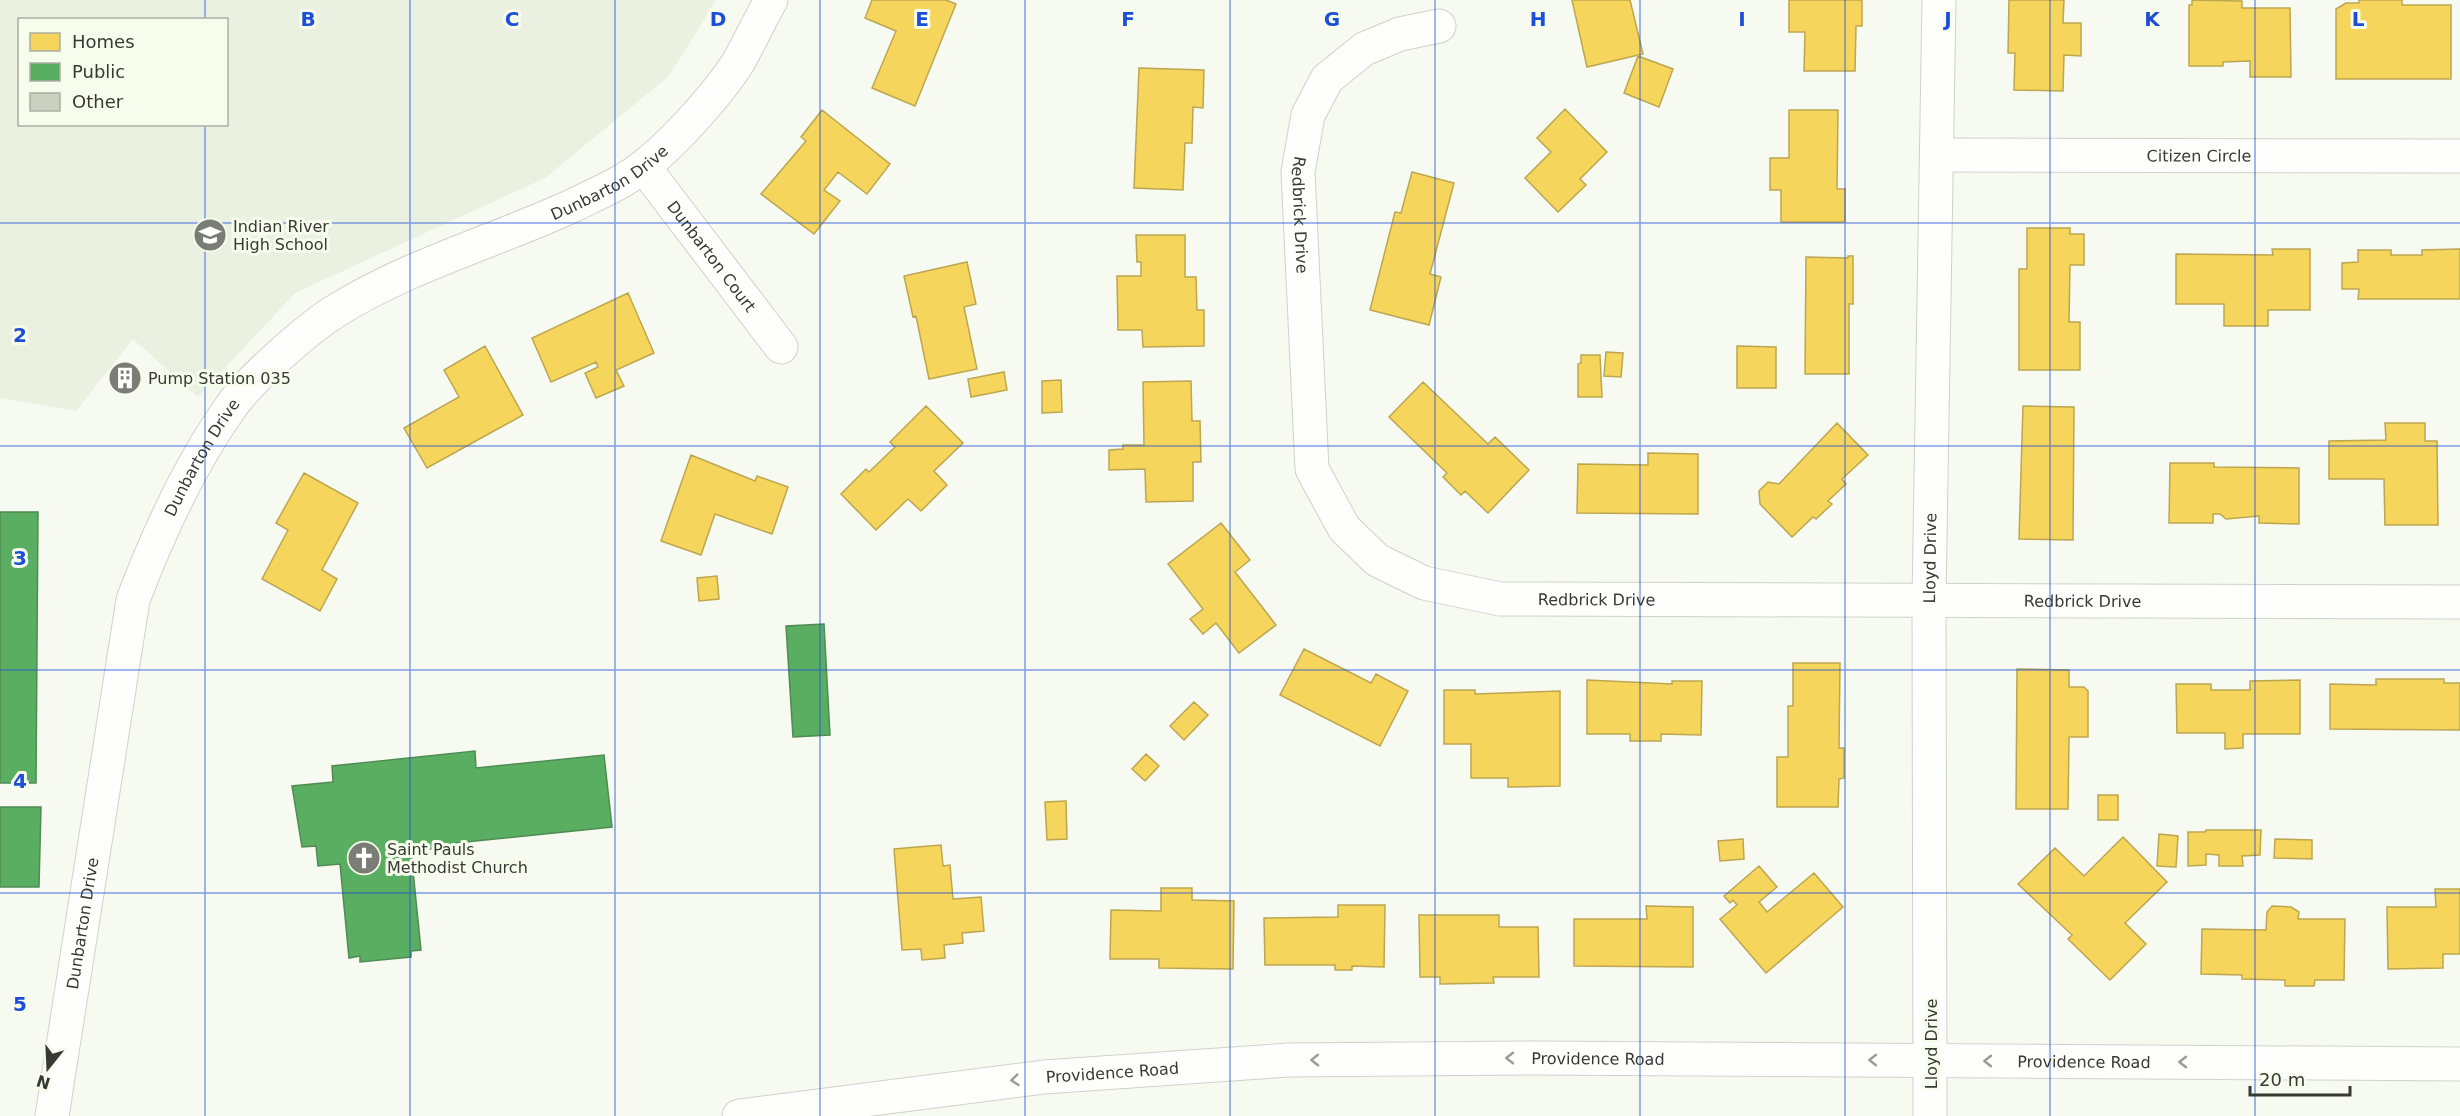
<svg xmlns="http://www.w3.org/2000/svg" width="2460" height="1116" font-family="'DejaVu Sans',sans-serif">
<rect width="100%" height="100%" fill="#f6faf0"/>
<path fill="#ebf1e0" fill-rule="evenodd" d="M 0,0 L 716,0 L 669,76 L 545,178 L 295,293 L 198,397 L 133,339 L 76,411 L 0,398 ZM 20,20 L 226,20 L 226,124 L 20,124 Z"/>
<path fill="#f6d55c" stroke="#bda650" stroke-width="1.5" d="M 872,0 L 946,0 L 956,4 L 915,106 L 872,88 L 896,31 L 865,18 Z
M 1572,0 L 1630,0 L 1643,54 L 1587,67 Z
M 1789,0 L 1862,0 L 1862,26 L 1856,26 L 1855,71 L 1804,71 L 1805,32 L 1789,32 Z
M 2009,0 L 2064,0 L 2063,23 L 2081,23 L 2081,56 L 2064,55 L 2063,91 L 2014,90 L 2015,53 L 2008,53 Z
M 2192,0 L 2242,1 L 2242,8 L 2290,8 L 2291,77 L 2250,77 L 2250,61 L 2223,62 L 2223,66 L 2189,66 L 2189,5 L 2192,5 Z
M 2359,0 L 2402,0 L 2402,5 L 2451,5 L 2451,79 L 2336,79 L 2336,9 L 2346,3 L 2359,3 Z
M 1638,56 L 1673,69 L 1659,107 L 1624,93 Z
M 1139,68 L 1204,70 L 1203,108 L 1193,107 L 1192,143 L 1185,143 L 1183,190 L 1134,188 Z
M 1565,109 L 1607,152 L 1580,179 L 1586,185 L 1558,212 L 1525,178 L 1551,152 L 1537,138 Z
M 822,110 L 890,164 L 867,194 L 838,172 L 824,190 L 840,201 L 814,234 L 761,194 L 806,141 L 801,137 Z
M 1789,110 L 1838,110 L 1837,189 L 1845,189 L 1845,222 L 1781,222 L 1781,190 L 1770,190 L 1770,158 L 1789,158 Z
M 1412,172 L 1454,183 L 1430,274 L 1441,277 L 1429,325 L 1370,310 L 1395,212 L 1401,213 Z
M 2027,228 L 2070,228 L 2070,234 L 2084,234 L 2084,265 L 2070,265 L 2069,322 L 2080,322 L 2080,370 L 2019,370 L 2019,269 L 2027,269 Z
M 1136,235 L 1185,235 L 1185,277 L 1196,277 L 1197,310 L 1204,310 L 1204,346 L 1143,347 L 1142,330 L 1118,330 L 1117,276 L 1141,276 L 1141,262 L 1137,262 Z
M 2272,249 L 2310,249 L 2310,310 L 2268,310 L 2268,326 L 2224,326 L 2224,304 L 2176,304 L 2176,254 L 2273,255 Z
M 2460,249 L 2460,299 L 2358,299 L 2359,289 L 2342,289 L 2342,263 L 2358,262 L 2358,250 L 2391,250 L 2391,255 L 2422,255 L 2422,250 Z
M 1848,256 L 1853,256 L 1853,304 L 1849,304 L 1849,374 L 1805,374 L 1806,257 L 1848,258 Z
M 967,262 L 976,304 L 964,307 L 977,369 L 929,379 L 916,316 L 913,317 L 904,276 Z
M 628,293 L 654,353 L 616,370 L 624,386 L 596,398 L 585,373 L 598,367 L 596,362 L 551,382 L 532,338 Z
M 485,346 L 523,415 L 427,468 L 404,428 L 459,397 L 444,370 Z
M 1737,346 L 1776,347 L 1776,388 L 1737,388 Z
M 1606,352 L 1623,353 L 1621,377 L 1604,376 Z
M 1581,355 L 1600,355 L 1602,397 L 1578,397 L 1578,364 L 1581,363 Z
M 1004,372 L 1007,390 L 971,397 L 968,379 Z
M 1061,380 L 1062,412 L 1042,413 L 1042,381 Z
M 1191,381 L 1192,421 L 1200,421 L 1201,462 L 1193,462 L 1193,501 L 1146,502 L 1145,469 L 1109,470 L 1109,450 L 1123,449 L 1123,445 L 1144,445 L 1143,382 Z
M 1423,382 L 1488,444 L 1495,437 L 1529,470 L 1488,513 L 1465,491 L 1461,495 L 1443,477 L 1447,473 L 1389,417 Z
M 926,406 L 963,443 L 934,471 L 947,485 L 921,511 L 908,499 L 876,530 L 841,494 L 866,469 L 869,472 L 895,447 L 890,442 Z
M 2023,406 L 2074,407 L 2073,540 L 2019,539 Z
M 1837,423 L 1868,455 L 1842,479 L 1846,484 L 1828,501 L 1832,504 L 1816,519 L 1813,517 L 1792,537 L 1760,504 L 1759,491 L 1768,482 L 1779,484 Z
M 2385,423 L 2425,423 L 2425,441 L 2437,441 L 2438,525 L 2385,525 L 2384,479 L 2329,479 L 2329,441 L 2386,440 Z
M 1648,453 L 1698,454 L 1698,514 L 1577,513 L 1578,464 L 1648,465 Z
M 691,455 L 755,481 L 757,476 L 788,487 L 772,534 L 715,514 L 701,555 L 661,541 Z
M 2170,463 L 2214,463 L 2214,467 L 2299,468 L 2299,524 L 2259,523 L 2259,516 L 2226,519 L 2220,514 L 2213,514 L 2213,523 L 2169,523 Z
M 304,473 L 358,503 L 322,570 L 337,579 L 320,611 L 262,579 L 288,530 L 276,523 Z
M 1221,523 L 1250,560 L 1235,572 L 1276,625 L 1239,653 L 1216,623 L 1203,634 L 1190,619 L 1203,609 L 1168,564 Z
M 717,576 L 719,599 L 699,601 L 697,578 Z
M 1304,649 L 1371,683 L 1376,674 L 1408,691 L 1380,746 L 1280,695 Z
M 1793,663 L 1840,663 L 1839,748 L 1844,748 L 1844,778 L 1839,779 L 1838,807 L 1777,807 L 1777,757 L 1788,757 L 1788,706 L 1793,706 Z
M 2017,669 L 2069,670 L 2069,687 L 2084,687 L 2088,691 L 2088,737 L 2069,737 L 2068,809 L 2016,809 Z
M 2376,679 L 2444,679 L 2444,683 L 2460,683 L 2460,730 L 2330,729 L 2330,684 L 2376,685 Z
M 1587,680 L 1672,684 L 1672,681 L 1702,681 L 1701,735 L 1661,734 L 1661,741 L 1630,741 L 1630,734 L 1587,734 Z
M 2300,680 L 2300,734 L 2243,734 L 2243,748 L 2225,749 L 2225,733 L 2177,733 L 2176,684 L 2211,684 L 2211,690 L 2250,690 L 2250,681 Z
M 1444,690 L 1475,690 L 1475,694 L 1560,691 L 1560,786 L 1508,787 L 1508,778 L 1471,778 L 1471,744 L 1444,744 Z
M 1194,702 L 1208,715 L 1184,740 L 1170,726 Z
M 1146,754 L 1159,766 L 1145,781 L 1132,769 Z
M 2098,795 L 2118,795 L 2118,820 L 2098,820 Z
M 1066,801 L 1067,839 L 1047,840 L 1045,802 Z
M 2206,830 L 2261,830 L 2260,855 L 2242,856 L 2243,866 L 2219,866 L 2219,855 L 2206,854 L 2206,865 L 2188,866 L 2188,832 L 2205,832 Z
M 2159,834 L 2178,836 L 2176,867 L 2157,866 Z
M 2123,837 L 2167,882 L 2125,923 L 2146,944 L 2110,980 L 2068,939 L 2072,935 L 2018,884 L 2055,848 L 2084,876 Z
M 1743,839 L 1744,859 L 1720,861 L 1718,841 Z
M 2275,839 L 2312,840 L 2312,859 L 2274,858 Z
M 941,845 L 943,866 L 950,865 L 953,899 L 981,897 L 984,931 L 962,933 L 963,943 L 944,945 L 945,958 L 922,960 L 921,949 L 902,950 L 894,849 Z
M 1759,866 L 1777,887 L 1759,902 L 1767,912 L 1814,873 L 1843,907 L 1766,973 L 1720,919 L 1737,905 L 1733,900 L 1730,903 L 1724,896 Z
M 1161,888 L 1192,888 L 1192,900 L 1234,901 L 1233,969 L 1159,968 L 1159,959 L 1110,959 L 1111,910 L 1161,911 Z
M 2435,889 L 2460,889 L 2460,954 L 2443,954 L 2443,968 L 2388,969 L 2387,907 L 2436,907 Z
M 1338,905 L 1385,905 L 1384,967 L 1352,966 L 1352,970 L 1335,970 L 1335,965 L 1265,965 L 1264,918 L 1338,917 Z
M 1646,906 L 1693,907 L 1693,967 L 1574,966 L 1574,919 L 1647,919 Z
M 2272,906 L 2291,907 L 2299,912 L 2298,919 L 2345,919 L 2344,980 L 2315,980 L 2314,986 L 2285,986 L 2285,980 L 2242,979 L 2242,975 L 2201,974 L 2202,929 L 2266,930 L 2267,912 Z
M 1419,915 L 1499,915 L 1499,927 L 1538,927 L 1539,977 L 1493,977 L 1494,983 L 1440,984 L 1440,977 L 1420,977 Z"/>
<path fill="#5aae61" stroke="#508b54" stroke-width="1.5" d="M 0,512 L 38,512 L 36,783 L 0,783 Z
M 824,624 L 830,735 L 793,737 L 786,626 Z
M 475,751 L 476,768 L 604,755 L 612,827 L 456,843 L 456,846 L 411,851 L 421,950 L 411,951 L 411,957 L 360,962 L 360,956 L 349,958 L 340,864 L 318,866 L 316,846 L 302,847 L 292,786 L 333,782 L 332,766 Z
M 0,807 L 41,807 L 39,887 L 0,887 Z"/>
<path fill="#cbd1c1" stroke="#b5b8b1" stroke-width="1.5" d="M 123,364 L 139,375 L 126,393 L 110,381 Z"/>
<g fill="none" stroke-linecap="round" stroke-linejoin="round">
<g stroke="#cfd2cb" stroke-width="35">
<g id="minor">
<path id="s1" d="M 1439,26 L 1400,34 L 1364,49 L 1327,79 L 1308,115 L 1298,172 L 1312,469 L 1344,528 L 1377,560 L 1424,583 L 1500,599 L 2460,602"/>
<path id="s2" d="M 1938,155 L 2460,156"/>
<path id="s3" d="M 644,167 L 781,347"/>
<path id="s4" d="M 1930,1116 L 1929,599 L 1939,0"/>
</g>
</g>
<g stroke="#cfd2cb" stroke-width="35">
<g id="tertiary">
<path id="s5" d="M 52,1116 L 133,600 C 158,534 189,466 230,408 C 248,381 306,330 334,312 C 407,266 493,242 572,206 C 596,194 623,183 644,166 C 674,143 719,93 739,61 C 750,41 760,20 771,0"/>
</g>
</g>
<g stroke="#cfd2cb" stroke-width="35">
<g id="secondary">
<path id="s6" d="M 739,1116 L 1044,1077 L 1289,1060 L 1533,1058 L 2460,1064"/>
</g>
</g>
<use href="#minor" stroke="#fefefd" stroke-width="33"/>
<use href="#tertiary" stroke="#fefefd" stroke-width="33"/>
<use href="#secondary" stroke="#fefefd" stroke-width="33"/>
</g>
<defs><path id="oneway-chevron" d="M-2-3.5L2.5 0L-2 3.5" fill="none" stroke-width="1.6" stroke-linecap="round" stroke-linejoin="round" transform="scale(1.5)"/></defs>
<g stroke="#9a9c98">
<use href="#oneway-chevron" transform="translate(1510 1058) rotate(-180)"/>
<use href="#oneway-chevron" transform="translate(1315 1060) rotate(179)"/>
<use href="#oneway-chevron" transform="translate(1873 1060) rotate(-180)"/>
<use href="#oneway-chevron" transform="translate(1988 1061) rotate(-180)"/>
<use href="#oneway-chevron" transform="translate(2183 1062) rotate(-180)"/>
<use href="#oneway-chevron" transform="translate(1015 1080) rotate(174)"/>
</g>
<path fill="none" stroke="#1d4ed8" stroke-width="1.5" stroke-opacity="0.55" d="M 205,0 L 205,20M 410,0 L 410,1116M 615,0 L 615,1116M 820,0 L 820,1116M 1025,0 L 1025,1116M 1230,0 L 1230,1116M 1435,0 L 1435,1116M 1640,0 L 1640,1116M 1845,0 L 1845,1116M 2050,0 L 2050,1116M 2255,0 L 2255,1116M 205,124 L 205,1116M 0,223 L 2460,223M 0,446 L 2460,446M 0,670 L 2460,670M 0,893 L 2460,893"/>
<defs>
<g id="school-disc" transform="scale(1.725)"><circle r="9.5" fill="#7a7d76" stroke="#f7fded"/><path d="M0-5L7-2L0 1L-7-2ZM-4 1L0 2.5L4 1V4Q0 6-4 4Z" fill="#fff"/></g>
<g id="building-disc" transform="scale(1.725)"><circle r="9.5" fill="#7a7d76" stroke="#f7fded"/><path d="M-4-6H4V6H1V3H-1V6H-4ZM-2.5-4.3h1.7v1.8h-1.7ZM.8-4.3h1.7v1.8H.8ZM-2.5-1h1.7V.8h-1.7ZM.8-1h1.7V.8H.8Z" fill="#fff"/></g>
<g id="church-disc" transform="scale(1.725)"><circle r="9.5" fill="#7a7d76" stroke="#f7fded"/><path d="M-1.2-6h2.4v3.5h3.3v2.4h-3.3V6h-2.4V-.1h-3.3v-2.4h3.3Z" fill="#fff"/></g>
</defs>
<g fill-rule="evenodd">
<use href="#school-disc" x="210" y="235"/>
<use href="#building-disc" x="125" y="378"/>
<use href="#church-disc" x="364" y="858"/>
</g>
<g text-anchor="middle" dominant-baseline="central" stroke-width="6" stroke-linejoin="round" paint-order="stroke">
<g font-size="16" fill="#373a34" stroke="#f7fded">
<text stroke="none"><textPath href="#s2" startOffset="261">Citizen Circle</textPath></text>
<text stroke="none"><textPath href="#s5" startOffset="1185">Dunbarton Drive</textPath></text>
<text stroke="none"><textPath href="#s1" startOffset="268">Redbrick Drive</textPath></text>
<text stroke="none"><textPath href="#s3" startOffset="112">Dunbarton Court</textPath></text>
<text stroke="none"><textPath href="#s5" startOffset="681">Dunbarton Drive</textPath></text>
<text stroke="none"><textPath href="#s4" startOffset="558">Lloyd Drive</textPath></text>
<text stroke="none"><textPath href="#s1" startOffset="862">Redbrick Drive</textPath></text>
<text stroke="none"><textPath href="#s1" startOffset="1348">Redbrick Drive</textPath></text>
<text stroke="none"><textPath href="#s5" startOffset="195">Dunbarton Drive</textPath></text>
<text transform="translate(1931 1044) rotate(-90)">Lloyd Drive</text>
<text stroke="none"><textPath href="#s6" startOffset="862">Providence Road</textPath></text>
<text stroke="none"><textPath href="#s6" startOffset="1348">Providence Road</textPath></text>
<text stroke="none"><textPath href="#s6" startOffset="376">Providence Road</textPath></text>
</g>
<g font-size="16" fill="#373a34" stroke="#f7fded" text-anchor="start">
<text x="233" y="226">Indian River<tspan x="233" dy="18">High School</tspan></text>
<text x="148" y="378">Pump Station 035</text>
<text x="387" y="849">Saint Pauls<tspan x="387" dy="18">Methodist Church</tspan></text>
</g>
</g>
<g font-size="20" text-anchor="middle" font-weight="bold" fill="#1d4ed8" stroke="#f7fded" stroke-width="6" stroke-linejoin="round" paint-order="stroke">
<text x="308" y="26">B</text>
<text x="512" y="26">C</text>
<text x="718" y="26">D</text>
<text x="922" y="26">E</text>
<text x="1128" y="26">F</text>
<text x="1332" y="26">G</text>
<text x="1538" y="26">H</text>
<text x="1742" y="26">I</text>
<text x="1948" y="26">J</text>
<text x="2152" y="26">K</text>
<text x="2358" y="26">L</text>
<text x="20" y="342">2</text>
<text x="20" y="565">3</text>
<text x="20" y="788">4</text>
<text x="20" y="1011">5</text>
</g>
<rect x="18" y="18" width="210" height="108" fill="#f7fded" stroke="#aaafa3" stroke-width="1.5"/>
<rect x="30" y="33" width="30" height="18" fill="#f6d55c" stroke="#aaafa3" stroke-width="1.5"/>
<text x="72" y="48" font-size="18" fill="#373a34">Homes</text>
<rect x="30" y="63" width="30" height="18" fill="#5aae61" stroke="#aaafa3" stroke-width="1.5"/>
<text x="72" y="78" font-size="18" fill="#373a34">Public</text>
<rect x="30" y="93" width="30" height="18" fill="#cbd1c1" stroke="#aaafa3" stroke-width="1.5"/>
<text x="72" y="108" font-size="18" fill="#373a34">Other</text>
<g transform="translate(48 1068) rotate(198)" stroke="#f7fded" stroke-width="4.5" paint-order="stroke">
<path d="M0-4.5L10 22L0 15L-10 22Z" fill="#373a34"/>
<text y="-9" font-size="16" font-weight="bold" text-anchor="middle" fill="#373a34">N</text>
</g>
<path d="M2250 1086v9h100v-9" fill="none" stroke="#373a34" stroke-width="3"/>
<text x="2259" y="1086" font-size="18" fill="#373a34" stroke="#f7fded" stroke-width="4.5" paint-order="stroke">20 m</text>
</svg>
